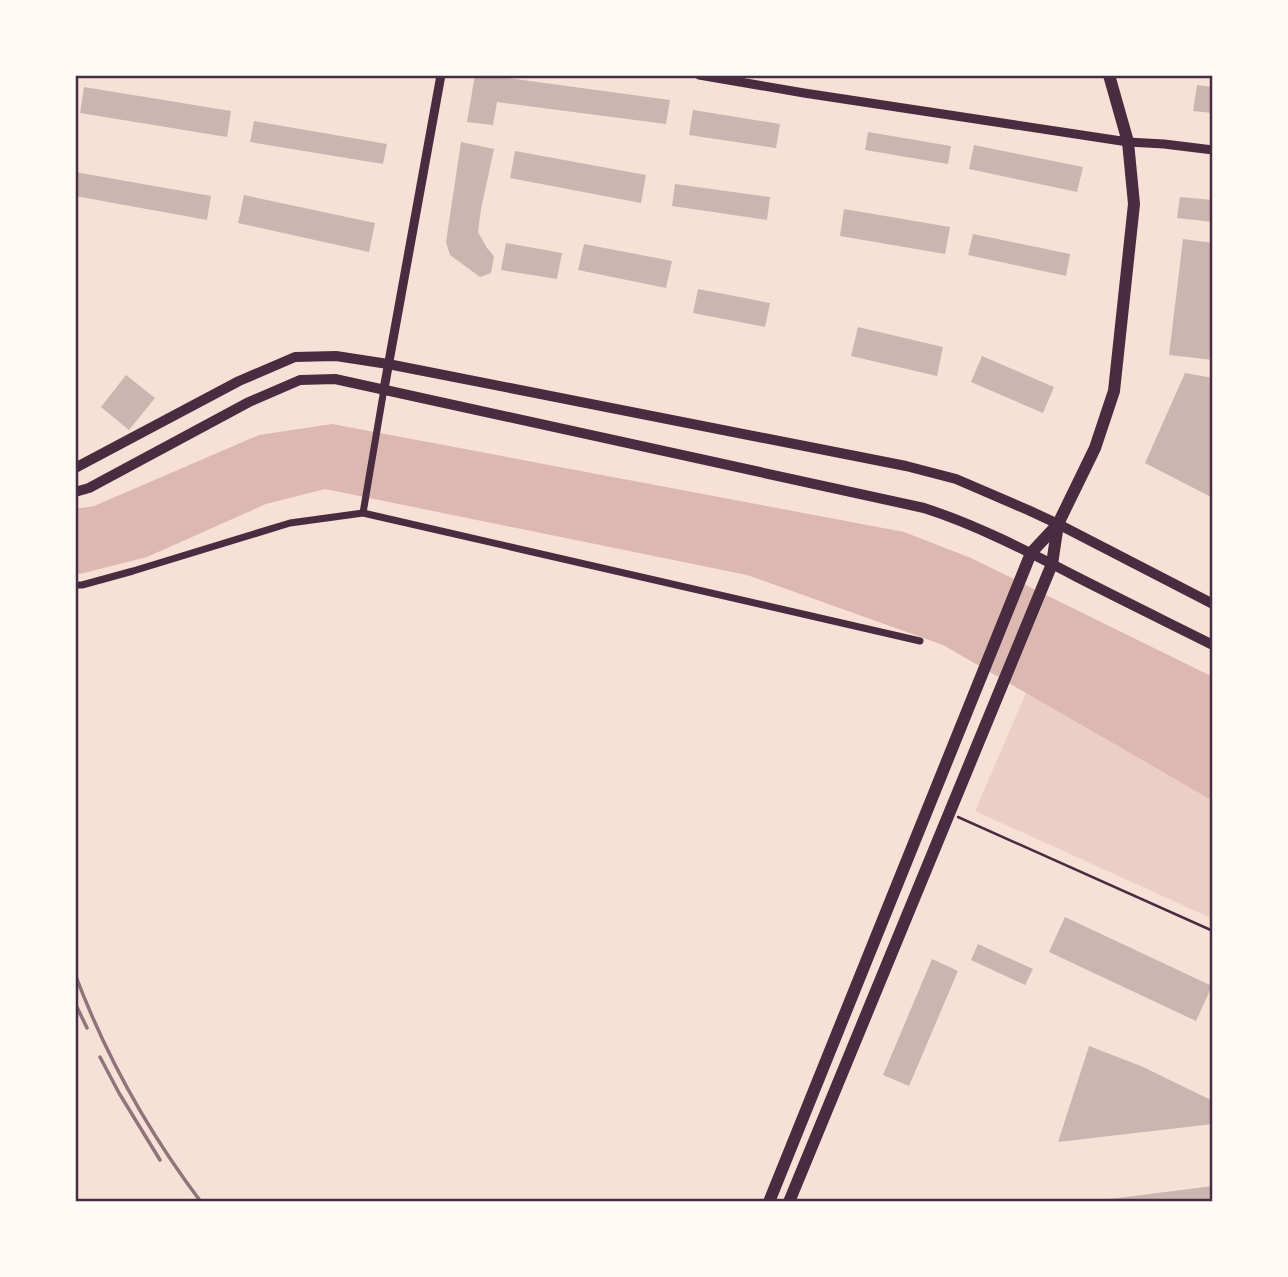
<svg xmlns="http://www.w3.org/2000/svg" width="1288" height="1277" font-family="'Times New Roman',serif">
<rect width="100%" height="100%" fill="#f7e1d7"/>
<path fill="#ebcfc5" d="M 1026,693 L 1213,801 L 1213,919 L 975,811 Z"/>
<path fill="#dcb8b0" d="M 332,424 L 904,532 L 971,558 L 1213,677 L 1213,801 L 943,645 L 747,575 L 325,489 L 266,504 L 147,557 L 80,574 L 75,573 L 75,509 L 94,506 L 259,435 Z"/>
<path fill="#ccb4b1" d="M 475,75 L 486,75 L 670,100 L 666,124 L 497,102 L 493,125 L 467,122 Z
M 1197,85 L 1213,87 L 1213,113 L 1193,111 Z
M 84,87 L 231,111 L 227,137 L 80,113 Z
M 693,110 L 780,124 L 776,148 L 689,135 Z
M 254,121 L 387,144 L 383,164 L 250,142 Z
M 868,132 L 951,146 L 948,164 L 865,150 Z
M 461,142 L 494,149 L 481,209 L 478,232 L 487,248 L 494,256 L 491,273 L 480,277 L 450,255 L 446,242 Z
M 974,145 L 1083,167 L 1077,192 L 969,169 Z
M 515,151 L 646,175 L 641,203 L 510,178 Z
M 75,172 L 211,196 L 207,220 L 75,196 Z
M 675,184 L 770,197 L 767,220 L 672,206 Z
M 244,195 L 375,223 L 369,252 L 238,223 Z
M 1180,197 L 1213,200 L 1213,222 L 1177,218 Z
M 844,209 L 950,227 L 945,254 L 840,236 Z
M 973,234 L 1070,254 L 1066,276 L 968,255 Z
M 1183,239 L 1213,243 L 1213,360 L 1169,355 Z
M 506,243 L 562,253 L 557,279 L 501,270 Z
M 584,244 L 672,261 L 666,288 L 578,270 Z
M 698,289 L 770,303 L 765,327 L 693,313 Z
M 858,327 L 943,347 L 937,376 L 851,356 Z
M 982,356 L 1054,387 L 1043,413 L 971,382 Z
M 1185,373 L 1213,378 L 1213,498 L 1145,463 Z
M 126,375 L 155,398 L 129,430 L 101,407 Z
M 1065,917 L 1212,986 L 1196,1021 L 1049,952 Z
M 978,944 L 1033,969 L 1025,985 L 971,960 Z
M 932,959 L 958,971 L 909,1086 L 883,1075 Z
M 1089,1046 L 1141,1066 L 1213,1101 L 1213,1124 L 1058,1142 Z
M 1213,1186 L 1213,1202 L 1103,1202 L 1102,1200 Z"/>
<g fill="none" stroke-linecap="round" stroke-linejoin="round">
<path stroke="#4a2c40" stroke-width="2.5" d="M 958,817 L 1213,931"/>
<path stroke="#4a2c40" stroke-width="7" d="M 363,513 L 384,389
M 75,585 L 82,585 L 133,571 L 290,523 L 363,513 L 920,641"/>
<path stroke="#4a2c40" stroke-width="9" d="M 699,75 L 804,93 L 1128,142 L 1164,144 L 1213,150
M 384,389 L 441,75"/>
<path stroke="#4a2c40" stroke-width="10" d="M 75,468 L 239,381 L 295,357 L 336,356 L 388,364 L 906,466 L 956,479 L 1028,510 L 1058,524 L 1213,604
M 75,492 L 89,488 L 249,402 L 300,380 L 335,379 L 924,508 C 977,525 1027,551 1077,577 C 1122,600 1167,622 1213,645"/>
<path stroke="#4a2c40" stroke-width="12" d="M 1058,524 L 1095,448 L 1114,391 L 1134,204 L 1128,142 L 1109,75
M 769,1202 L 1031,553 L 1058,524 L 1052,564 L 789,1202"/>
<path stroke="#8f747c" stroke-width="3.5" d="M 75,974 C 105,1054 149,1133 201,1202
M 75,1003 L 87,1028
M 100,1057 L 119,1093 L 160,1160"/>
</g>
<rect width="1288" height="1277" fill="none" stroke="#fffaf5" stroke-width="154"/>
<rect x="77" y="77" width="1134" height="1123" fill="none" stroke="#4a2c40" stroke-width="2.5"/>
</svg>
